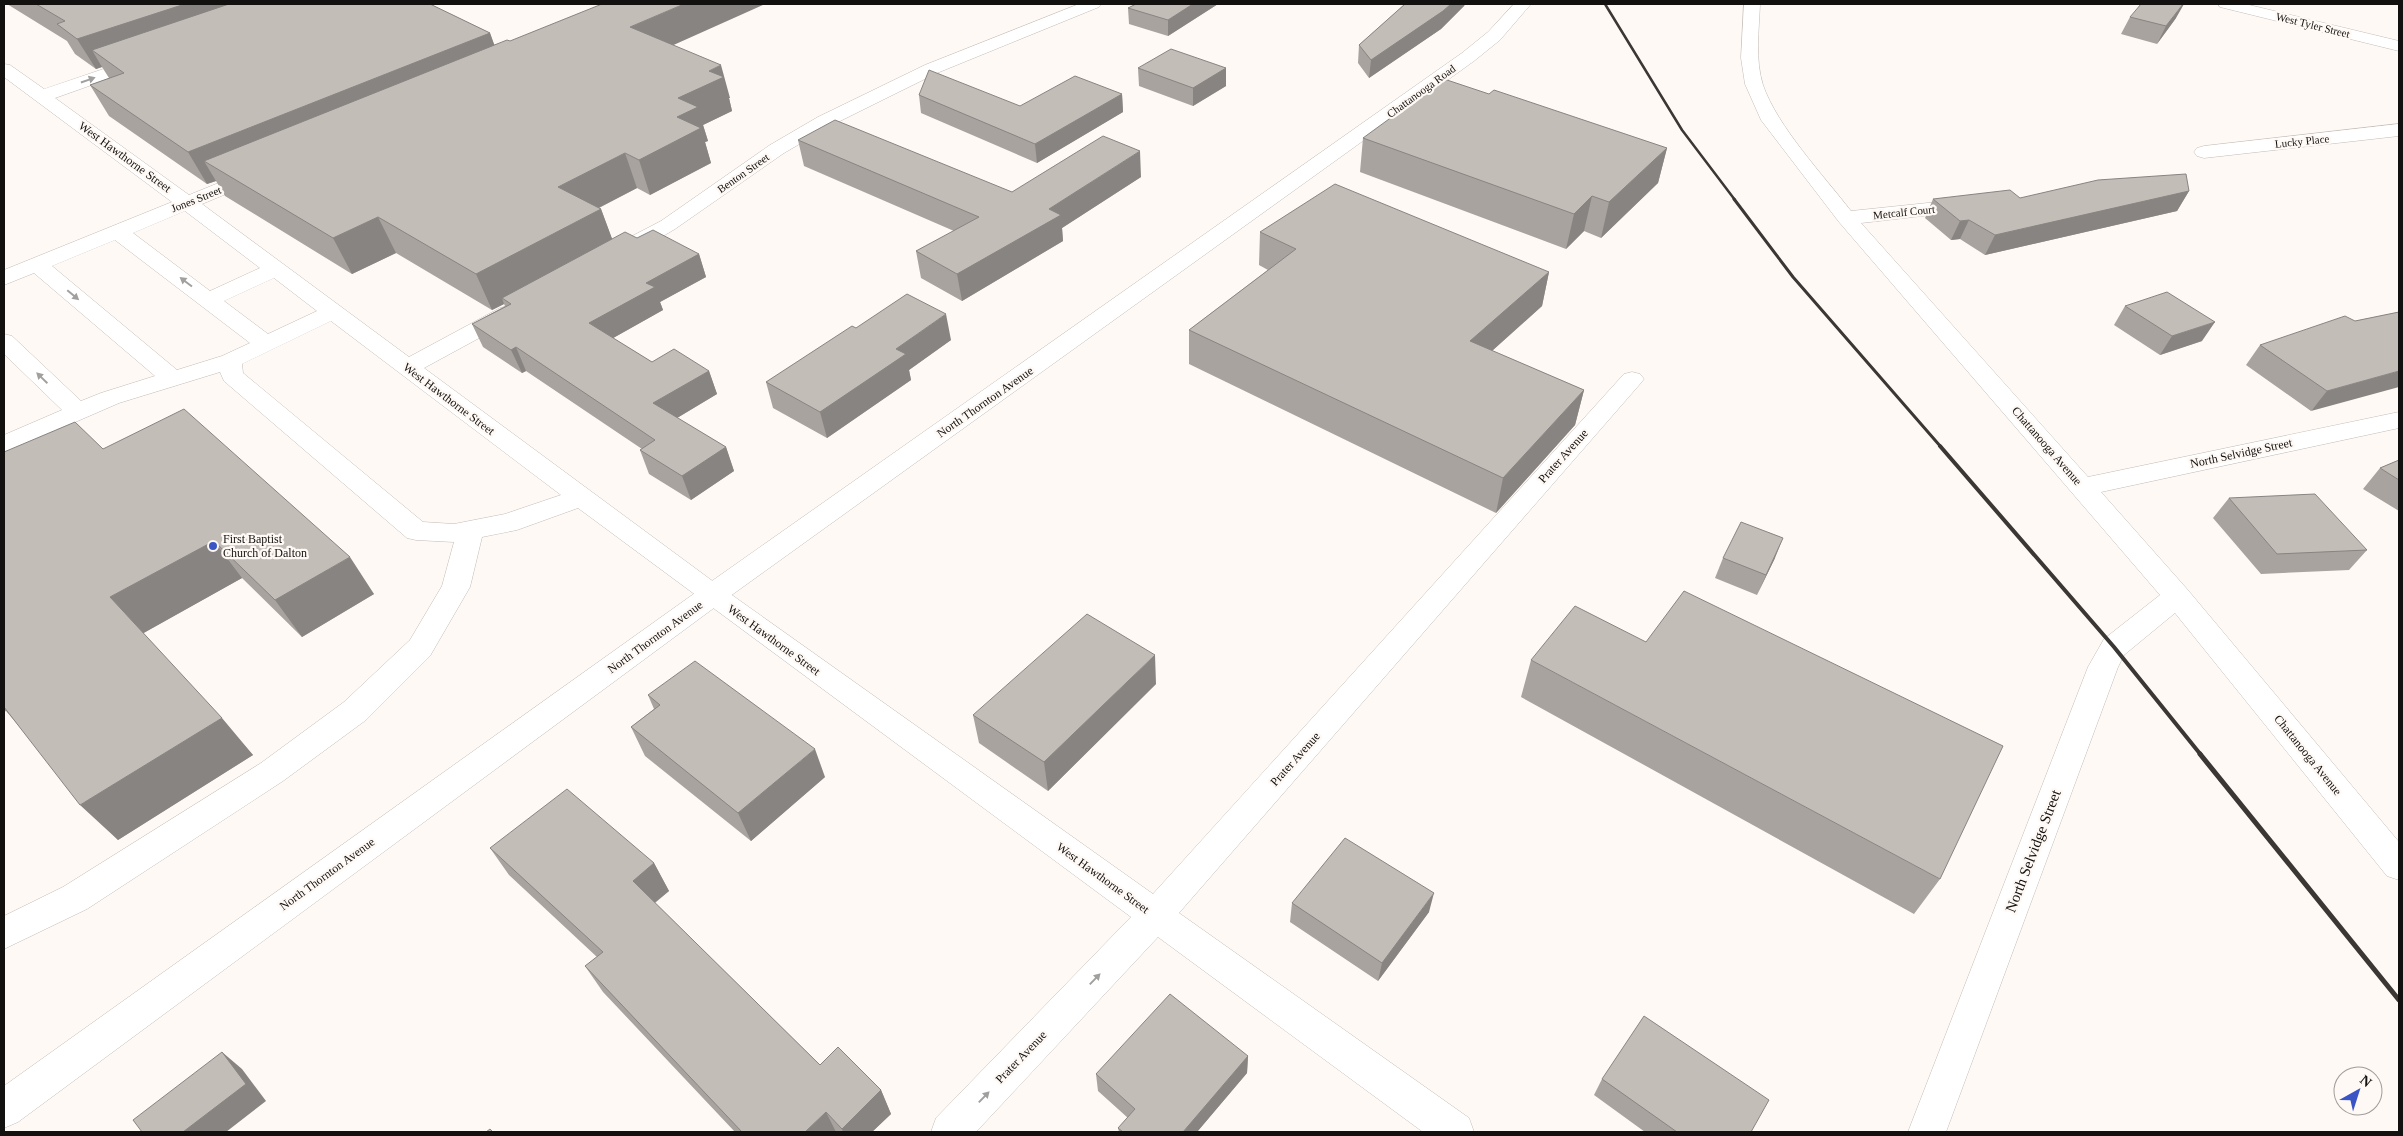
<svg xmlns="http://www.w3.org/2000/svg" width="2403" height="1136" font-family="'Times New Roman',serif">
<rect width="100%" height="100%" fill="#fef9f5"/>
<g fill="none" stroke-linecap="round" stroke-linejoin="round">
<g stroke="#c3bcb7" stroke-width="1">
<path id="minor" d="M 1079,4 L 1101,4 L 1099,7 L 937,73 L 832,125 L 784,153 L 675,229 L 631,255 L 623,256 L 615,255 L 612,250 L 615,245 L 661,221 L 770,145 L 818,117 L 925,65 Z
M 1744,4 L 1760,4 C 1759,30 1755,60 1763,85 C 1777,126 1824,176 1851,211 L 1966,199 L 1973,201 L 1976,205 L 1973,209 L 1966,211 L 1861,223 L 2088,477 L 2399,412 L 2399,428 L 2101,492 L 2187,589 L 2399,842 L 2399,880 L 2387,876 L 2175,613 L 2124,655 L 2118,667 L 1946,1132 L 1908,1132 L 2088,667 L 2104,639 L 2160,595 L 1839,222 L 1761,120 L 1745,84 L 1741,58 Z
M 2218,4 L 2245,4 L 2399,41 L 2399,51 L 2220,7 Z
M 142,56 L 148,57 L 151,61 L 148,65 L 55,98 L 189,195 L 248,171 L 255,169 L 262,171 L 265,175 L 262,179 L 202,204 L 409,357 L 500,308 L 508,306 L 516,308 L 519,313 L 516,318 L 424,368 L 722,588 L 1153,894 L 1624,374 L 1632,372 L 1640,374 L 1644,379 L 1640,384 L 1179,913 L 1469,1118 L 1474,1132 L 1423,1132 L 1158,937 L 976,1132 L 931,1132 L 936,1118 L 1131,917 L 578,508 L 517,530 L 482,537 L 470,587 L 430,656 L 366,720 L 283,781 L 87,909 L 4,949 L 4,916 L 63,887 L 261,763 L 344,702 L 410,640 L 442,586 L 454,542 L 416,540 L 407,538 L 224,381 L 220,372 L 119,403 L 4,453 L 4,435 L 62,410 L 4,354 L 4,334 L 12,336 L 81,401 L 101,393 L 155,376 L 34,273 L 4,285 L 4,270 L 172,202 L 4,77 L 4,64 L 10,65 L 44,89 ZM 185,211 L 260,268 L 210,291 L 133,233 ZM 115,240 L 250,343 L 222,356 L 177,370 L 52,266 ZM 274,278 L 317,311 L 268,334 L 224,301 ZM 331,321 L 561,495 L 505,514 L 454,524 L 423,522 L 243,373 L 242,364 Z
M 2399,124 L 2399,136 L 2204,158 L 2197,156 L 2194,152 L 2197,148 L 2204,146 Z"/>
</g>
<g stroke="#c3bcb7" stroke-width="1">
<path id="major" d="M 1514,4 L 1531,4 L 1500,40 L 1474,61 L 722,602 L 18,1122 L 4,1128 L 4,1086 L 702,588 L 1462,53 L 1488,32 Z"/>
</g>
<use href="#minor" fill="#fff" fill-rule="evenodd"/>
<use href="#major" fill="#fff" fill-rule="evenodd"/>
<path stroke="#3a3735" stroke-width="2.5" d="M 1605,4 L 1682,130 L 1735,200"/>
<path stroke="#3a3735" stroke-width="3" d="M 1734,199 L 1793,277 L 1941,447"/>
<path stroke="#3a3735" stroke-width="4" d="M 1940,446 L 2114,647 L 2201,755"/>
<path stroke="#3a3735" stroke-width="5" d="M 2200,754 L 2399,1000"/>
</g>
<path fill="#a8a39e" d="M 7,4 L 430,4 L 490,33 L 494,45 L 510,41 L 673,45 L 730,98 L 729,98 L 732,111 L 703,125 L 708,141 L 705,142 L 711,163 L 650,195 L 637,188 L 599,208 L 601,209 L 612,239 L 637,238 L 699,254 L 706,277 L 660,302 L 663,310 L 613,338 L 652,362 L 709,371 L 717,394 L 677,418 L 726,447 L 734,471 L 691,500 L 649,474 L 640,450 L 642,449 L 526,371 L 522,373 L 483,347 L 472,324 L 505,306 L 504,304 L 492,310 L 396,253 L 352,274 L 225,196 L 216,181 L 207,184 L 109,116 L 90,85 L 109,78 L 102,67 L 96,69 L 75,54 L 67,41 Z
M 1136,4 L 1218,4 L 1168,36 L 1129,24 L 1128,8 Z
M 1405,4 L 1465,4 L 1464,6 L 1441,29 L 1369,78 L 1358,63 L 1359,45 Z
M 2130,17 L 2176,18 L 2157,44 L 2121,34 Z
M 1138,68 L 1226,68 L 1226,86 L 1193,106 L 1139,86 Z
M 1122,94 L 1123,112 L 1037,163 L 921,113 L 919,95 L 1020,106 Z
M 1489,94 L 1667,148 L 1658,183 L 1601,238 L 1584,231 L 1566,249 L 1360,172 L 1363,138 Z
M 798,140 L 1012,192 L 1141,177 L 1062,228 L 1063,241 L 962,301 L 921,278 L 916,251 L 954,231 L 804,166 Z
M 2189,191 L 2177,211 L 1985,255 L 1960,239 L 1951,240 L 1925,218 L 1933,199 L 2020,198 Z
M 1260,232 L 1549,272 L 1542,306 L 1492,351 L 1584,390 L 1575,425 L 1496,513 L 1189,364 L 1189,330 L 1268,270 L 1259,265 Z
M 2125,306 L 2202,341 L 2160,355 L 2114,325 Z
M 2399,312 L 2311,411 L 2246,365 L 2260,345 L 2355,321 Z
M 856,328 L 951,340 L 909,370 L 911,380 L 827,438 L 773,408 L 766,382 Z
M 103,449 L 374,594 L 302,637 L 242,578 L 143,633 L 253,755 L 118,840 L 6,711 L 4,712 L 4,452 Z
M 2399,460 L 2399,511 L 2363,489 L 2380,468 Z
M 2229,498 L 2367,550 L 2349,570 L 2261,574 L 2213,518 Z
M 1723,558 L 1775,558 L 1757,595 L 1715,578 Z
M 1531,660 L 1940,879 L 1914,914 L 1521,697 Z
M 1156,684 L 1048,791 L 979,743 L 973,715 Z
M 648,695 L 825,777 L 751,841 L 645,756 L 631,727 L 654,709 Z
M 490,848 L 654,863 L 669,891 L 655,903 L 820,1065 L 881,1090 L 891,1114 L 872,1132 L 735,1132 L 603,992 L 585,966 L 597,957 L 509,875 Z
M 1292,903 L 1429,912 L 1378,981 L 1290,922 Z
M 1248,1056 L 1247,1073 L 1197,1132 L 1119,1132 L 1118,1128 L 1128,1118 L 1098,1091 L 1096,1074 Z
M 1602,1079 L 1751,1132 L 1645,1132 L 1594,1095 Z"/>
<path fill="#888481" d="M 185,4 L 286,4 L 92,50 L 102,67 L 96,69 L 77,39 Z
M 684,4 L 765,4 L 640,60 L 630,27 Z
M 1193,4 L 1218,4 L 1168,36 L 1168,20 Z
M 1451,4 L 1465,4 L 1464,6 L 1441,29 L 1369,78 L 1371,60 Z
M 2183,4 L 2184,4 L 2176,18 L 2157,44 L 2166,26 Z
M 490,33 L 501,63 L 204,161 L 216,181 L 207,184 L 188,152 Z
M 721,65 L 730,98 L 729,98 L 732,111 L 703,125 L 708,141 L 705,142 L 711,163 L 650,195 L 639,160 L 677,117 L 678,98 L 709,71 Z
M 1226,68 L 1226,86 L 1193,106 L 1193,88 Z
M 1122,94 L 1123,112 L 1037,163 L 1035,144 Z
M 1667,148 L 1658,183 L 1601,238 L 1609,202 Z
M 1140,151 L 1141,177 L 1062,228 L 1063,241 L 962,301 L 957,274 L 1049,209 Z
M 625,153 L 637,188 L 571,222 L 558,187 Z
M 2189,191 L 2177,211 L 1985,255 L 1995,235 Z
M 1592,196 L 1584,231 L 1566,249 L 1574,214 Z
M 601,209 L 614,244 L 502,298 L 504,304 L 492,310 L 476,274 Z
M 378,217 L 396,253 L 352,274 L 333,238 Z
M 1969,220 L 1960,239 L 1951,240 L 1960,221 Z
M 699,254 L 706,277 L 660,302 L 663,310 L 599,346 L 589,323 L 646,283 Z
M 1549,272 L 1542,306 L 1464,376 L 1470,341 Z
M 946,314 L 951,340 L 909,370 L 911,380 L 827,438 L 820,412 L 896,349 Z
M 2215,322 L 2202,341 L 2160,355 L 2172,336 Z
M 516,347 L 526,371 L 522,373 L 511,350 Z
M 709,371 L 717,394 L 662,427 L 653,403 Z
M 2399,371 L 2399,387 L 2311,411 L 2327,391 Z
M 1584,390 L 1575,425 L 1496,513 L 1503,478 Z
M 726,447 L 734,471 L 691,500 L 682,476 Z
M 1783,538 L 1775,558 L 1757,595 L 1766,575 Z
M 214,541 L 242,578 L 142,634 L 110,597 Z
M 350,557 L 374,594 L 302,637 L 275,600 Z
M 1155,655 L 1156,684 L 1048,791 L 1044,762 Z
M 222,718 L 253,755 L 118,840 L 80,805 Z
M 815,749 L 825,777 L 751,841 L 738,813 Z
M 654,863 L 669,891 L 648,908 L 633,881 Z
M 1434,893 L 1429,912 L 1378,981 L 1382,963 Z
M 222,1052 L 242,1069 L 266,1101 L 226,1132 L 183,1132 Z
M 1248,1056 L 1247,1073 L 1197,1132 L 1183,1132 Z
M 881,1090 L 891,1114 L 872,1132 L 843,1132 L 842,1129 Z
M 826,1112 L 836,1132 L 805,1132 Z"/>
<path fill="#c3bdb8" stroke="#888481" d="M 36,4 L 185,4 L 77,39 L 57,24 L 65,21 Z
M 229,4 L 430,4 L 490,33 L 188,152 L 90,85 L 124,73 L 92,50 Z
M 602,4 L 684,4 L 630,27 L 721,65 L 709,71 L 724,77 L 678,98 L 698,107 L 677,117 L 701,128 L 639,160 L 625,153 L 558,187 L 601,209 L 476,274 L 378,217 L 333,238 L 204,161 L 507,40 L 510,41 Z
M 1136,4 L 1193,4 L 1168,20 L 1128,8 Z
M 1405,4 L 1451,4 L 1443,11 L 1371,60 L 1359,45 Z
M 2141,4 L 2183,4 L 2166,26 L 2130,17 Z
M 1171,49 L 1226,68 L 1193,88 L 1138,68 Z
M 929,70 L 1020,106 L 1075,76 L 1122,94 L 1035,144 L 919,95 Z
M 1444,79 L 1489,94 L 1494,90 L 1667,148 L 1609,202 L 1592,196 L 1574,214 L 1363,138 Z
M 835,120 L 1012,192 L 1103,136 L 1140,151 L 1049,209 L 1061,215 L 957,274 L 916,251 L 979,217 L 798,140 Z
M 2186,174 L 2189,191 L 1995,235 L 1969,220 L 1960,221 L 1933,199 L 2010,190 L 2020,198 L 2098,180 Z
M 1335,184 L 1549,272 L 1470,341 L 1584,390 L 1503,478 L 1189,330 L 1296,249 L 1260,232 Z
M 653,230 L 699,254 L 646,283 L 655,287 L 589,323 L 652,362 L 674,349 L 709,371 L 653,403 L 726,447 L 682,476 L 640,450 L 655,440 L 516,347 L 511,350 L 472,324 L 511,304 L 502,298 L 625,232 L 637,238 Z
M 2167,292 L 2215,322 L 2172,336 L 2125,306 Z
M 907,294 L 946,314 L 896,349 L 906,354 L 820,412 L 766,382 L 852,326 L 856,328 Z
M 2399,312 L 2399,371 L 2327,391 L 2260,345 L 2345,316 L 2355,321 Z
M 184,409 L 350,557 L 275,600 L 214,541 L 110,597 L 222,718 L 80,805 L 4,707 L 4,452 L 75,422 L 103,449 Z
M 2399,460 L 2399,480 L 2380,468 Z
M 2315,494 L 2367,550 L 2277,554 L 2229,498 Z
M 1741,522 L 1783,538 L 1766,575 L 1723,558 Z
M 1684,591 L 2003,746 L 1940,879 L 1531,660 L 1575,606 L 1646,642 Z
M 1087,614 L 1155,655 L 1044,762 L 973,715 Z
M 695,661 L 815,749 L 738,813 L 631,727 L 660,705 L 648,695 Z
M 567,789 L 654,863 L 633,881 L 820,1065 L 838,1047 L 881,1090 L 842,1129 L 826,1112 L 805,1132 L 742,1132 L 585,966 L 603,952 L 490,848 Z
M 1345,838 L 1434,893 L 1382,963 L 1292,903 Z
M 1170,994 L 1248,1056 L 1183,1132 L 1123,1132 L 1118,1128 L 1135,1109 L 1096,1074 Z
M 1644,1016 L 1769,1100 L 1751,1132 L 1677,1132 L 1602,1079 Z
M 222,1052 L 246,1084 L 183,1132 L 142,1132 L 133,1120 Z
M 490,1129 L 493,1132 L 486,1132 Z"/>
<defs><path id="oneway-solid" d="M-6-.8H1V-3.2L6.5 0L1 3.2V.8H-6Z" transform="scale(1.25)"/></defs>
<g fill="#a1a09f">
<use href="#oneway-solid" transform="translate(88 80) rotate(-19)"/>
<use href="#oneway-solid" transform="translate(186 282) rotate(-143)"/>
<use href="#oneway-solid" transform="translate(73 295) rotate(40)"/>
<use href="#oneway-solid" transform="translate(42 378) rotate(-136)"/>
<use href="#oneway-solid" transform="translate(1095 979) rotate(-46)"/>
<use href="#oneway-solid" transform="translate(984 1097) rotate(-46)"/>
</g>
<circle fill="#3a54c6" stroke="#fef9f5" stroke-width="2" cx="213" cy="546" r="5"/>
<g text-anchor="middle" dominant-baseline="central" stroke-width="4.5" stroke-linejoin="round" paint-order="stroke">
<g font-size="11" fill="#13110f" stroke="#fef9f5">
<text transform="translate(2313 25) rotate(14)">West Tyler Street</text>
<text transform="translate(1421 91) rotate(-36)">Chattanooga Road</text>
<text transform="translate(2302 141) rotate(-6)">Lucky Place</text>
<text transform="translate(743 173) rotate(-35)">Benton Street</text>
<text transform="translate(196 199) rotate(-22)">Jones Street</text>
<text transform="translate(1904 212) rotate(-6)">Metcalf Court</text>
</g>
<g font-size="12" fill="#13110f" stroke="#fef9f5">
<text transform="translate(125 157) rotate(36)">West Hawthorne Street</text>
<text transform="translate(449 399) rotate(37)">West Hawthorne Street</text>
<text transform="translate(985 402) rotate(-35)">North Thornton Avenue</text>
<text transform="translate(2047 446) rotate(49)">Chattanooga Avenue</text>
<text transform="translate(2241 453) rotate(-12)">North Selvidge Street</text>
<text transform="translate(1563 456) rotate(-48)">Prater Avenue</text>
<text transform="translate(655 637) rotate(-36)">North Thornton Avenue</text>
<text transform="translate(774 640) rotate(36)">West Hawthorne Street</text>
<text transform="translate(2308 755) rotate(51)">Chattanooga Avenue</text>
<text transform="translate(1295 759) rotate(-48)">Prater Avenue</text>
<text transform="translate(327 874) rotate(-36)">North Thornton Avenue</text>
<text transform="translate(1103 878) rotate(36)">West Hawthorne Street</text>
<text transform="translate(1021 1057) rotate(-46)">Prater Avenue</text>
</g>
<g font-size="12" fill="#13110f" stroke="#fef9f5" text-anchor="start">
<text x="223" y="539">First Baptist<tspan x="223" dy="14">Church of Dalton</tspan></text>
</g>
<g font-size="15" fill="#13110f" stroke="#fef9f5">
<text transform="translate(2033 851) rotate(-69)">North Selvidge Street</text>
</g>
</g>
<rect width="2403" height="1136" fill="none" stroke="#13110f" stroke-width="10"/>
<g transform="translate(2358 1091) rotate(39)"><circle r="24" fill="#fef9f5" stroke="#a09c99"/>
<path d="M0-4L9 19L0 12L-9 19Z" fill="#3a54c6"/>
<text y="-8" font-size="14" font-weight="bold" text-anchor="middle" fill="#13110f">N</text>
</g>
</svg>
